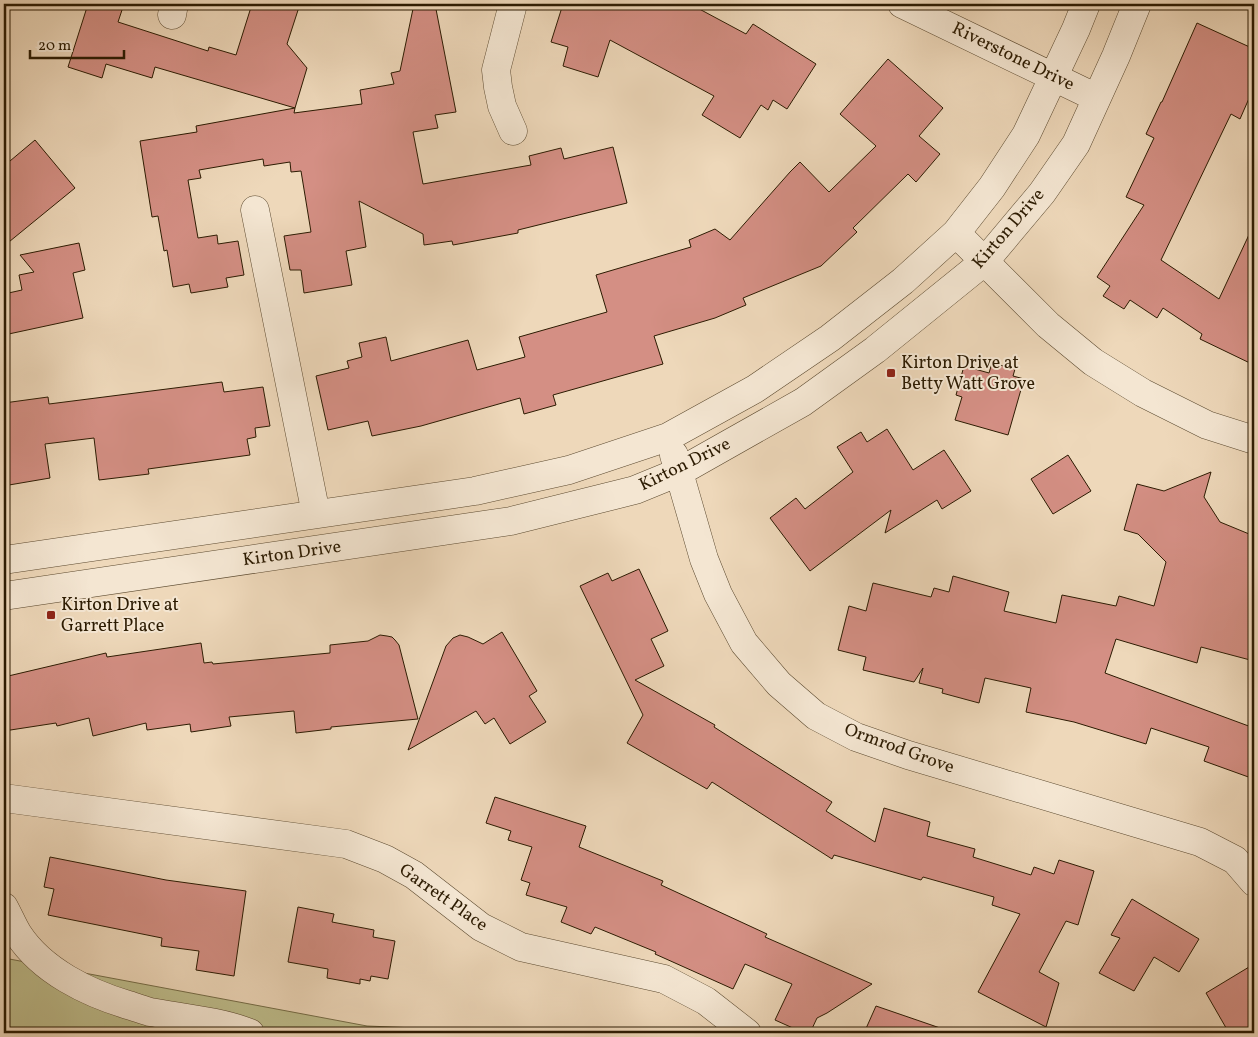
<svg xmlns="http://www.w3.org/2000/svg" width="1258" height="1037" font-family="Vollkorn,serif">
<rect width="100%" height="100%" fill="#eed8ba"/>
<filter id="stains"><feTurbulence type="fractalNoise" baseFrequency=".004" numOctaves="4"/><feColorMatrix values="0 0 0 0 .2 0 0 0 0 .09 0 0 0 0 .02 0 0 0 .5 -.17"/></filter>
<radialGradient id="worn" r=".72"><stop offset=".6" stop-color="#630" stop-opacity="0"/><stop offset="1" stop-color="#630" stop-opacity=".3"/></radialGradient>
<path fill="#bebd8c" stroke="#756c47" d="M 4,958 L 367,1026 L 540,1033 L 4,1033 Z"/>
<path fill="#d48f84" stroke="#2c1b02" d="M 88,4 L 124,4 L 118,22 L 208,51 L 209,47 L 236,55 L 252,4 L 300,4 L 287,44 L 307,68 L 295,108 L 155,67 L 152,78 L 106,64 L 102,78 L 68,67 Z
M 414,4 L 435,4 L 456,112 L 435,115 L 438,128 L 413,132 L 423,184 L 531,165 L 529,156 L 561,148 L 564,159 L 613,147 L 627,203 L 518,230 L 518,233 L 453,245 L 452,241 L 424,245 L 423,234 L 359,201 L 366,247 L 346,251 L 352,285 L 304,293 L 301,270 L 290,270 L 284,236 L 311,232 L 301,171 L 291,172 L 290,162 L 264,166 L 263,159 L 199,170 L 201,178 L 188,180 L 198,238 L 217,235 L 218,244 L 238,241 L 244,275 L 226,278 L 228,287 L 191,293 L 189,284 L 173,287 L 167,250 L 164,251 L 158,216 L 152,217 L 140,141 L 197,132 L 196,126 L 295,108 L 294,113 L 362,104 L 360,90 L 394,84 L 391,73 L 400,71 Z
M 563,4 L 690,4 L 746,34 L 753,24 L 816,64 L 787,109 L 773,100 L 768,110 L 761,105 L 740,138 L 702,115 L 714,96 L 610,40 L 598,77 L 563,66 L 568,47 L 551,42 Z
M 1197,23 L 1254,49 L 1254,87 L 1240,119 L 1231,114 L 1161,260 L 1219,299 L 1254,224 L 1254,365 L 1200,339 L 1202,334 L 1163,308 L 1157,318 L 1130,300 L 1124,309 L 1103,296 L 1110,286 L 1097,277 L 1144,205 L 1126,197 L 1154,138 L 1146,134 L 1161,102 L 1162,102 Z
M 888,59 L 943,108 L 919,136 L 940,154 L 916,182 L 908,174 L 853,228 L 857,232 L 821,266 L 743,298 L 746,305 L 715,318 L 654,336 L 663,364 L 553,395 L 556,405 L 524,414 L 520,398 L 421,426 L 372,436 L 368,421 L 328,430 L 316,376 L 349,368 L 347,361 L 362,357 L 359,343 L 386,337 L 391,361 L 468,340 L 477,370 L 525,357 L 519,337 L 607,312 L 596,275 L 691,247 L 689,240 L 715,229 L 730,240 L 790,172 L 800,162 L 829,192 L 876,146 L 840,114 Z
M 35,140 L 75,188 L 4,246 L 4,166 Z
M 79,243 L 85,270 L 73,273 L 83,318 L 4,335 L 4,294 L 22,290 L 19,275 L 34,272 L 20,255 Z
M 992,363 L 1015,369 L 1013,376 L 1024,379 L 1008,435 L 955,420 L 962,397 L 956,395 L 964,366 L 989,373 Z
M 222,382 L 224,392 L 263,387 L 270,426 L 255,428 L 256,437 L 247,439 L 250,455 L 148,469 L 149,474 L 99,480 L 94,438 L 45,444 L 50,478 L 9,485 L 8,474 L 4,474 L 4,403 L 48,397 L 49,404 Z
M 887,429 L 913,470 L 944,450 L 971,491 L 942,509 L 937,500 L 885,533 L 891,510 L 810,571 L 770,518 L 796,498 L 805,509 L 853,472 L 837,447 L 861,432 L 867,442 Z
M 1068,455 L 1091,491 L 1053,514 L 1031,479 Z
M 1211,472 L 1204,497 L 1220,522 L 1254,536 L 1254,661 L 1201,647 L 1197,663 L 1116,639 L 1105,673 L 1254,728 L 1254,779 L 1204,761 L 1209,747 L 1151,728 L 1146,744 L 1074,722 L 1026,712 L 1031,688 L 985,678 L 979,703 L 942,693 L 943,689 L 919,683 L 923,668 L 914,682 L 863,670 L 866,657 L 838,650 L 849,606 L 866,611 L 873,583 L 931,597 L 934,588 L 949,592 L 953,576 L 1009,592 L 1004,611 L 1056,623 L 1062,595 L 1116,606 L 1119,596 L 1154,606 L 1166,562 L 1138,534 L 1124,530 L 1137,484 L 1164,491 Z
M 639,569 L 668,631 L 651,639 L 664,666 L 635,680 L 715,725 L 714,727 L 832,802 L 826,811 L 875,842 L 884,808 L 930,822 L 927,836 L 975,849 L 973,857 L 1031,875 L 1034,867 L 1054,874 L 1059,860 L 1094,871 L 1078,925 L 1066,921 L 1039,972 L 1059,983 L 1046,1027 L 978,992 L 1020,914 L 992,905 L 994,897 L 923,877 L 921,880 L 834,855 L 832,859 L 712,782 L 707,789 L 627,743 L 643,715 L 580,586 L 608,573 L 612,581 Z
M 502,632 L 537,691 L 529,696 L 546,722 L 510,744 L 494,718 L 485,724 L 476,711 L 408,750 L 446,646 L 453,638 L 460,635 L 468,637 L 483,644 Z
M 380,635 L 387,636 L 392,637 L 395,640 L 399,645 L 418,719 L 331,727 L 331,729 L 296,733 L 294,711 L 229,717 L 231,726 L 191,732 L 190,724 L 147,730 L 146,723 L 93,736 L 89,718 L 57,726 L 56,723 L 4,731 L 4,677 L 106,653 L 107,657 L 201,643 L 204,663 L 212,662 L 213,664 L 330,653 L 330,645 L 368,641 Z
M 495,797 L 586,826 L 579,847 L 663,881 L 661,885 L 767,934 L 765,937 L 872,984 L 827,1013 L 817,1018 L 810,1033 L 804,1033 L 775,1020 L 792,984 L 745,964 L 733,989 L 655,954 L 656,952 L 595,927 L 591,934 L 561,922 L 567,907 L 526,895 L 530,883 L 521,880 L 532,847 L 508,840 L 511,831 L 486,823 Z
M 50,857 L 166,880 L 246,891 L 234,976 L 196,970 L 199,951 L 161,946 L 162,938 L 48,915 L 54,889 L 44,887 Z
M 1132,899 L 1199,939 L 1179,972 L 1154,957 L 1134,991 L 1099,973 L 1120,938 L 1111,935 Z
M 298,907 L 334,914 L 332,922 L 374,930 L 373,937 L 395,941 L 388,979 L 371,976 L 370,981 L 360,979 L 360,984 L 327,978 L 328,969 L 288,962 Z
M 1254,964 L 1254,1033 L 1229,1033 L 1206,993 Z
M 876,1006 L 943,1029 L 943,1033 L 864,1033 Z"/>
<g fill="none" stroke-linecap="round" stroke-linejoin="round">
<g stroke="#5c4a30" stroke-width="29">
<path id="minor" d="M 513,4 L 496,70 L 498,87 L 502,106 L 513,131
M 902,4 L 1097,98
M 172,15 L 174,4
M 255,210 L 316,514
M 956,233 L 1048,325 L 1093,362 L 1143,393 L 1207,425 L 1254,440
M 674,455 L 704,559 L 718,594 L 744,643 L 779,684 L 816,716 L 856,737 L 908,755 L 1200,842 L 1235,860 L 1254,882
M 4,560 L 475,491 L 569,470 L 668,437 L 755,389 L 830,338 L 903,281 L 956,233 L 992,187 L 1026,135 L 1076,29 L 1086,4
M 4,596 L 511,521 L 635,490 L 679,472 L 803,402 L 875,350 L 985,261 L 1042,193 L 1076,144 L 1116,56 L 1137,4
M 4,798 L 346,844 L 385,859 L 414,875 L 481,927 L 521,947 L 664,979 L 706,1001 L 747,1033
M 4,907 C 9,916 13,926 18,934 C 42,971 88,993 128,1005 C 135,1007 143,1010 150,1012 C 183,1018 219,1021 250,1033"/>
</g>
<use href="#minor" stroke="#f4e6d2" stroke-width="28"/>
</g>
<g fill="#8f2418" stroke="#f4e6d2" stroke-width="2">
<rect x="886" y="368" width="10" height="10" rx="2.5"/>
<rect x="46" y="610" width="10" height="10" rx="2.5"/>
</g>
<g text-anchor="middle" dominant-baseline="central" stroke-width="4" stroke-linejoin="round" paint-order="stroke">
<g font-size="18" fill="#2c1b02" stroke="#f4e6d2">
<text transform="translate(1013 57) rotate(26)">Riverstone Drive</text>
<text transform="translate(1009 229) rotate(-49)">Kirton Drive</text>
<text transform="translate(685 465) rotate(-26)">Kirton Drive</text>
<text transform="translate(292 554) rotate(-8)">Kirton Drive</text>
<text transform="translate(899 749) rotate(20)">Ormrod Grove</text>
<text transform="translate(443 898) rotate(35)">Garrett Place</text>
</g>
<g font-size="18" fill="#2c1b02" stroke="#f4e6d2" text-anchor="start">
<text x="901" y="363">Kirton Drive at<tspan x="901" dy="21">Betty Watt Grove</tspan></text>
<text x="61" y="605">Kirton Drive at<tspan x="61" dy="21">Garrett Place</tspan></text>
</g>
</g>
<rect width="1258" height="1037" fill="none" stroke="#eed8ba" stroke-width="20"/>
<rect x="5" y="5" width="1248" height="1027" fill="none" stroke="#2c1b02" stroke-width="2.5"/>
<rect x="10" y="10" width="1238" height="1017" fill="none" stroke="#2c1b02"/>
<path d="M30 50v8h94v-8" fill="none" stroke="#2c1b02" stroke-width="2.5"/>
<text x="38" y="50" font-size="15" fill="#2c1b02" stroke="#f4e6d2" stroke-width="4" paint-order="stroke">20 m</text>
<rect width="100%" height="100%" filter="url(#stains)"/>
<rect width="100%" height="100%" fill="url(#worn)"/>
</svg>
